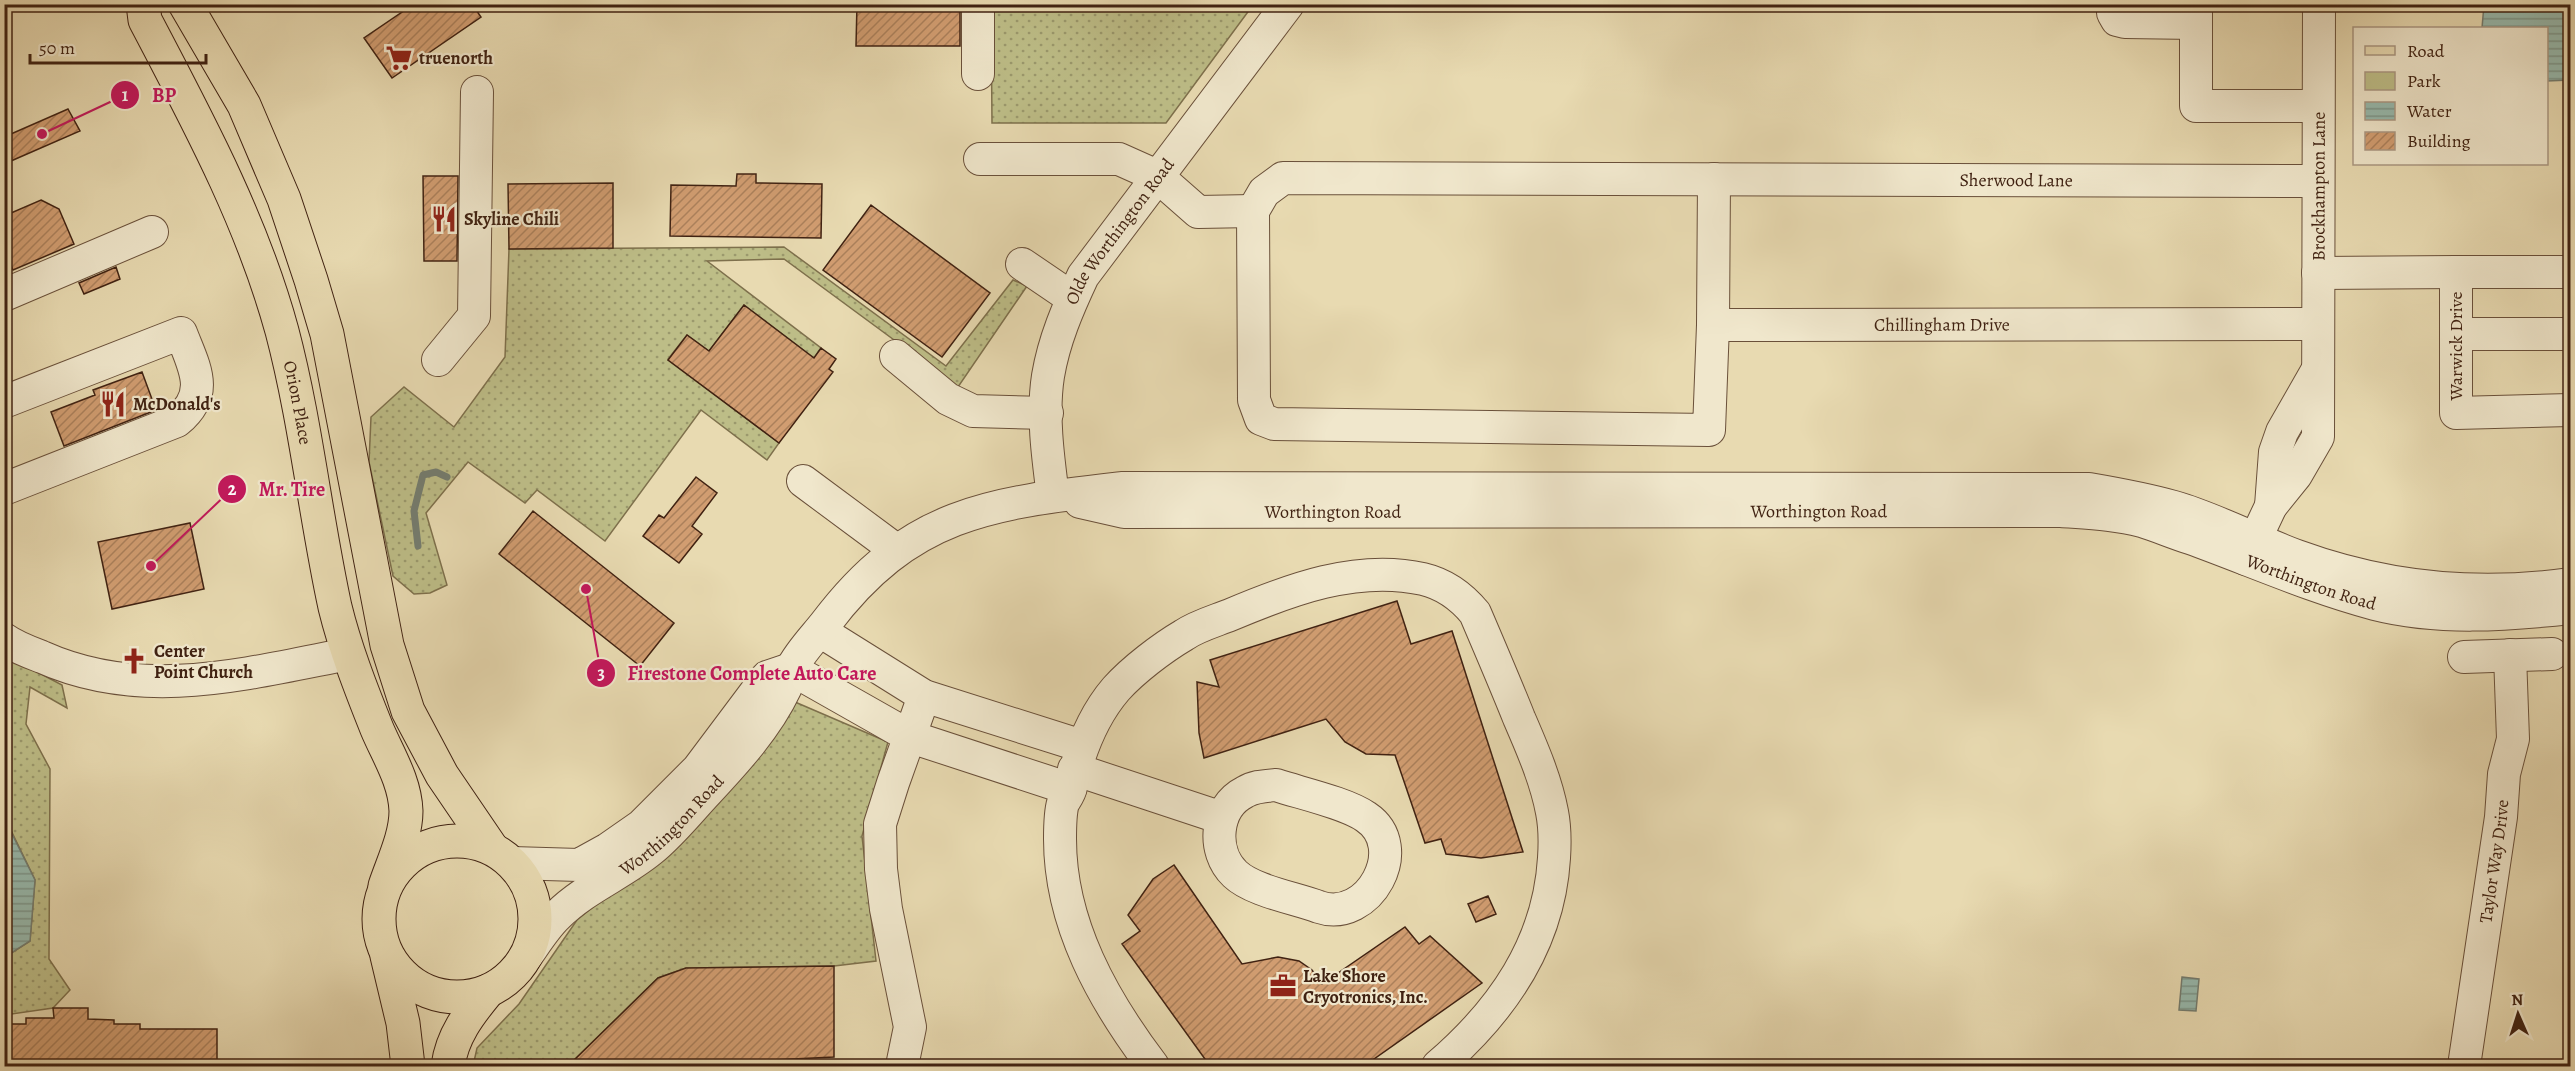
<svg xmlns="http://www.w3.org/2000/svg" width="2575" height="1071" font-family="Alegreya,serif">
<defs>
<pattern id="green-dots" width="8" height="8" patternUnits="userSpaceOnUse" patternTransform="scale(1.5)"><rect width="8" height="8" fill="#bdbd87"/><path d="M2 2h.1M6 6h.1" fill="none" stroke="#9b996d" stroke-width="1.8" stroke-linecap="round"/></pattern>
<pattern id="water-rules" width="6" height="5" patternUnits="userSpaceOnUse" patternTransform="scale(1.5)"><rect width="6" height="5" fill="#97baae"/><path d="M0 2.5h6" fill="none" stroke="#7d978c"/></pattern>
<pattern id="building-hatch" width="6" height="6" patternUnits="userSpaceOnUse" patternTransform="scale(1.5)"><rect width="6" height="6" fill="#d19d71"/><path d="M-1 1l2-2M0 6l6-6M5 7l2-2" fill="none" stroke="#ab805b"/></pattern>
</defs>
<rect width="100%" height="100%" fill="#e8dab1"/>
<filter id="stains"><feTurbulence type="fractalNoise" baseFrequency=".00333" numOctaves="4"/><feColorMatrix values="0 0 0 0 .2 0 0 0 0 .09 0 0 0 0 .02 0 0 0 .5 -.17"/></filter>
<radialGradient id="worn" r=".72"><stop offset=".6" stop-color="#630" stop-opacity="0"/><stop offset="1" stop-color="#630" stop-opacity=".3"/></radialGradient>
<path fill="url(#green-dots)" stroke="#7e704c" stroke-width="1.5" d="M 991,5 L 1253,5 L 1166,123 L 992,123 Z
M 784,247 L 946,366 L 1013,280 L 1027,286 L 958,387 L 784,259 L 707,261 L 821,348 L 814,358 L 744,305 L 709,351 L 687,335 L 668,359 L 779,443 L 767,460 L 701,410 L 605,541 L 537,490 L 525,503 L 468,462 L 426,513 L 447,585 L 430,593 L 414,594 L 393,576 L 369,462 L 371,417 L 404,387 L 454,427 L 505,357 L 509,249 Z
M 5,655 L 62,685 L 67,708 L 30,687 L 26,724 L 50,769 L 49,959 L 70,990 L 53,1008 L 5,1015 L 5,957 L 30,941 L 35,880 L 5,818 Z
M 795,702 L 888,742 L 862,836 L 876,961 L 834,966 L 686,968 L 658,978 L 568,1066 L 473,1066 L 477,1048 L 519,1004 L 577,920 L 691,828 Z"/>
<path fill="url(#water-rules)" stroke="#747d70" stroke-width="1.5" d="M 2484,5 L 2570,5 L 2570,80 L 2547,81 L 2546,28 L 2482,28 Z
M 4,818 L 35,880 L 30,941 L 5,957 Z
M 2182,977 L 2199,979 L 2196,1011 L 2179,1010 Z"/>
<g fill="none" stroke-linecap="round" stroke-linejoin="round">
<path stroke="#747d70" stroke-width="7" d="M 418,546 L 414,511 L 423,475 L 436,472 L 447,477"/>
</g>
<path fill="url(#building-hatch)" stroke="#402212" stroke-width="1.5" d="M 414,4 L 472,4 L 481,17 L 392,78 L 364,38 Z
M 857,4 L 960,4 L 960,46 L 856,46 Z
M 68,109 L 80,131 L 4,164 L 4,137 Z
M 737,174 L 756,174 L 756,183 L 822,184 L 821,238 L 670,236 L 671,185 L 736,186 Z
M 423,176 L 458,176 L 457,261 L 424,261 Z
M 613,183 L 613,248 L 509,249 L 508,184 Z
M 41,200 L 59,209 L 74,244 L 13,270 L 4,250 L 4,216 Z
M 871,205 L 990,293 L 942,357 L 823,270 Z
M 116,267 L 120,279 L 84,294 L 79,283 Z
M 744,305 L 814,358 L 821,348 L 836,359 L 829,369 L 833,372 L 779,443 L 668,360 L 687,335 L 709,351 Z
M 142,372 L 156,410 L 64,446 L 51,412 L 95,395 L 93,390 Z
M 696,477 L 717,493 L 692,526 L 702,534 L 679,563 L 643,536 L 659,515 L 664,518 Z
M 533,511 L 674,623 L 640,666 L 499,554 Z
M 190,523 L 204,589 L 112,609 L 98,542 Z
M 1397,601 L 1411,644 L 1452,631 L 1523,852 L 1481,858 L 1446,854 L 1441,839 L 1425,843 L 1395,755 L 1366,754 L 1345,742 L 1326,719 L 1204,758 L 1199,733 L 1197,682 L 1219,687 L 1210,660 Z
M 1174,865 L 1242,964 L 1278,957 L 1299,961 L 1312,970 L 1322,984 L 1405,927 L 1419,944 L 1430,936 L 1482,983 L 1364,1066 L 1210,1066 L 1122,944 L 1140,931 L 1128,915 L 1153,879 Z
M 1488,896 L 1496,914 L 1476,922 L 1468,904 Z
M 834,966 L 834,1057 L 733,1062 L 724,1066 L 568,1066 L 658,978 L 686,968 Z
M 53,1008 L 88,1008 L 88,1019 L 114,1020 L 114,1024 L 140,1024 L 140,1029 L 217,1029 L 217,1066 L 4,1066 L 4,1024 L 26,1024 L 26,1018 L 54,1018 Z"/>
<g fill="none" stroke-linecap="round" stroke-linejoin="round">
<g stroke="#6a503a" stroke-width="34">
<g id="minor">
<path d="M 978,4 L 978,74"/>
<path d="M 2113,4 L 2113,13 L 2117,20 L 2125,22 L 2196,23"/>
<path d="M 2196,4 L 2196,106 L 2318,106"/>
<path d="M 980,159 L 1119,159 L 1157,176 L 1198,212 L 1253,211"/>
<path id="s1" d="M 1714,179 L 1713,325 L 2318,324"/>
<path d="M 1022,264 L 1072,298"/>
<path d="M 2570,272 L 2456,272 L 2456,413 L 2570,410"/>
<path d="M 2318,273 L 2456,272"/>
<path d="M 4,295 L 152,232"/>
<path id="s2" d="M 1713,325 L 1709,430 L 1274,424 L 1261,419 L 1254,400 L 1253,211 L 1264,192 L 1283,178 L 2318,181"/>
<path d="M 2456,334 L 2570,334"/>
<path d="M 896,356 L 948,399 L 973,411 L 1047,413"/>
<path d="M 438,360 L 474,316 L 477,92"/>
<path d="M 4,402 L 181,333 C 194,367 211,393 177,421 L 4,489"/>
<path d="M 803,481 L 896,550"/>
<path id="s3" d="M 1053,496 C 1048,458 1042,414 1048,376 C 1054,340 1068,308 1083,276 L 1288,4"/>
<path id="s4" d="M 1080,502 L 1124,512 L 2061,511 C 2088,513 2116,514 2142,521 C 2158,526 2174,533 2190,538 C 2251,560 2311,587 2375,604 C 2438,620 2506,615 2570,608"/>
<path d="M 2271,506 L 2275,452 L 2282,432 L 2318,369"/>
<path id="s5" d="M 2246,559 L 2271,506 L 2296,475 L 2318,437 L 2319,4"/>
<path d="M 820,631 L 924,696 L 1082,746"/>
<path d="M 4,639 C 15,647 29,652 42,657 C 142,702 245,674 348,654"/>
<path d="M 2464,657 L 2552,654"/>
<path d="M 791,669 L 911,737 L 1070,789"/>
<path d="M 1074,769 L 1222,818"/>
<path d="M 1276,785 C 1300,793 1346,803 1366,817 C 1411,847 1369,924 1319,907 C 1295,898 1253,891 1235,874 C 1211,851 1215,807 1245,792 C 1255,786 1265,786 1276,785 Z"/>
<path d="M 512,863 L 579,865 L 608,849 L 641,826 L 698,769 L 767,677 L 791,669"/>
<path id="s6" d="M 525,958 C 535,944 545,927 558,915 C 585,888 622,874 651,850 C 672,833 690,810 708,791 C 736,761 767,727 785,689 C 788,683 788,674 792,668 C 800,652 814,638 825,624 C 910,511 991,503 1123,488 L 2089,489 C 2118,494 2146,499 2174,507 C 2216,519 2256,541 2297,556 C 2385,588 2478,597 2570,584"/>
<path d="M 902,1066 L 910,1027 L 886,909 L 881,869 L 880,824 L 893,783 L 924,696"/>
<path d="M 1153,1066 C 1103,1000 1060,924 1060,839 C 1060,829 1060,813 1063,803 C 1066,798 1070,793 1071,787 C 1079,752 1092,717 1116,689 C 1133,670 1162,648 1184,635 C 1197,626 1215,621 1230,615 C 1289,590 1357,564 1423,579 C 1444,584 1461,596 1475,613 C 1490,648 1505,683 1519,718 C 1532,748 1546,780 1552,812 C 1555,827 1555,843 1554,858 C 1549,944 1502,1011 1438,1066"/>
<path id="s7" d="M 2464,1066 L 2501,817 L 2504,774 L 2513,739 L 2510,655"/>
</g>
</g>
<g stroke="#402212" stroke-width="35">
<g id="major">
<path id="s8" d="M 143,4 L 145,20 C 198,121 252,221 282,331 C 306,422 315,515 335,607 C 345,648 361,689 377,729 C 388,755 405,781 406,811 C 406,836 393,862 385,886"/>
<path d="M 185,4 L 244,105 L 284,199 L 311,280 L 327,334 L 387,645 L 408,711 L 442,775 L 491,847"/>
<circle cx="457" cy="919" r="78"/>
<path d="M 387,956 L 403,1023 L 408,1066"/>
<path d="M 448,1066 C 452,1036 469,1014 488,991"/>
</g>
</g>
<use href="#minor" stroke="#f0e7cc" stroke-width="32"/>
<use href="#major" stroke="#e8dab1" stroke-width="33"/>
</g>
<defs>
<g id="supermarket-bare" transform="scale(2.07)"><path d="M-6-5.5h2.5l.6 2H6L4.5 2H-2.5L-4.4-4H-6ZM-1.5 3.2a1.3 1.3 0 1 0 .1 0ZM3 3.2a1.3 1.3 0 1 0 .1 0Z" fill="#8f2418" stroke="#f0e7cc" stroke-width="2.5" paint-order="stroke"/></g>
<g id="restaurant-bare" transform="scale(2.07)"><path d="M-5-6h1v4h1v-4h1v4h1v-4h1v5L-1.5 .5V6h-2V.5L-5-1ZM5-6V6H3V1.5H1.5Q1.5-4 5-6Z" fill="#8f2418" stroke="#f0e7cc" stroke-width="2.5" paint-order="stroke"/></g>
<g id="church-bare" transform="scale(2.07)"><path d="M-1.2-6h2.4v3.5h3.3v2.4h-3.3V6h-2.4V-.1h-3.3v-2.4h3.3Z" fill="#8f2418" stroke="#f0e7cc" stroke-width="2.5" paint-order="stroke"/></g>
<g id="office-bare" transform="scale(2.07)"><path d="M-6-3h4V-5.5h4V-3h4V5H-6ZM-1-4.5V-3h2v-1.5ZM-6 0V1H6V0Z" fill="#8f2418" stroke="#f0e7cc" stroke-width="2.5" paint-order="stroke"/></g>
</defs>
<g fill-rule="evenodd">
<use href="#supermarket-bare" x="399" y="58"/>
<use href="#restaurant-bare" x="444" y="219"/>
<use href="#restaurant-bare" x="113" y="404"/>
<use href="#church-bare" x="134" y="661"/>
<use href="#office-bare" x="1283" y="986"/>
</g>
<g text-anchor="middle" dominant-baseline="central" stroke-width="4.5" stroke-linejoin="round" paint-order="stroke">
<g font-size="18" font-weight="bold" fill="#402212" stroke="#f0e7cc" text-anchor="start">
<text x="419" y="58">truenorth</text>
<text x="464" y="219">Skyline Chili</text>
<text x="133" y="404">McDonald's</text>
<text x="154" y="651">Center<tspan x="154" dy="21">Point Church</tspan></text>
<text x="1303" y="976">Lake Shore<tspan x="1303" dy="21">Cryotronics, Inc.</tspan></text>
</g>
<g font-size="18" fill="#402212" stroke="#f0e7cc">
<text stroke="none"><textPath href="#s2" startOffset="1542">Sherwood Lane</textPath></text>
<text stroke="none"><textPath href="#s5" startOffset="393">Brockhampton Lane</textPath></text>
<text stroke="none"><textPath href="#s3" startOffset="284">Olde Worthington Road</textPath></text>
<text stroke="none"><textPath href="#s1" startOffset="375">Chillingham Drive</textPath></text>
<text transform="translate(2456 346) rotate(-90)">Warwick Drive</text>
<text stroke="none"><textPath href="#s8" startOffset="430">Orion Place</textPath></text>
<text stroke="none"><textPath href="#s4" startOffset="740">Worthington Road</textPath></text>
<text stroke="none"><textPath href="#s4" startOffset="254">Worthington Road</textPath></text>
<text stroke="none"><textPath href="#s4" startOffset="1244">Worthington Road</textPath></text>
<text stroke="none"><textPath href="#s6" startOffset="200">Worthington Road</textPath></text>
<text stroke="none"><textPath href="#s7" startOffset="207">Taylor Way Drive</textPath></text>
</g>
</g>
<path fill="none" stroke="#c2185b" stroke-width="2" d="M42 134L125 95M151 566L232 489M586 589L601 673"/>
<g fill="#c2185b" stroke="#f0e7cc" stroke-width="2">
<circle cx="42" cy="134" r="6"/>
<circle cx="151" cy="566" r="6"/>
<circle cx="586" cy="589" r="6"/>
<circle cx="125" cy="95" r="15"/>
<circle cx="232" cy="489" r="15"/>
<circle cx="601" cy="673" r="15"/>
</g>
<g font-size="18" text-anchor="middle" font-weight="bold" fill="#fff">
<text x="125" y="101">1</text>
<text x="232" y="495">2</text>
<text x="601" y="679">3</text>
</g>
<g font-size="20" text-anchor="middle" font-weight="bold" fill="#c2185b" stroke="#f0e7cc" stroke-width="4.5" stroke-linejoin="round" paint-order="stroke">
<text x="164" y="102">BP</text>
<text x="292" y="496">Mr. Tire</text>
<text x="752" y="680">Firestone Complete Auto Care</text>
</g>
<rect width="2575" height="1071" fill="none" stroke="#e8dab1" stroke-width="24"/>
<rect x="6" y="6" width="2563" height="1059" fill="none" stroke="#402212" stroke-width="3"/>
<rect x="12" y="12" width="2551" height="1047" fill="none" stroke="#402212" stroke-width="1.5"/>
<rect x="2353" y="27" width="195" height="138" fill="#f0e7cc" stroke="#aa9882" stroke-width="1.5"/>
<rect x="2365" y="46" width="30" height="9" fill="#e8dab1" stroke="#aa9882" stroke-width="1.5"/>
<text x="2407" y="57" font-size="18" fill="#402212">Road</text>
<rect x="2365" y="72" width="30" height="18" fill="#bdbd87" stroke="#aa9882" stroke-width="1.5"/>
<text x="2407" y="87" font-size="18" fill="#402212">Park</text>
<rect x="2365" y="102" width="30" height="18" fill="url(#water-rules)" stroke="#aa9882" stroke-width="1.5"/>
<text x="2407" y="117" font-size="18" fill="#402212">Water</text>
<rect x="2365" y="132" width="30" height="18" fill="url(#building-hatch)" stroke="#aa9882" stroke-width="1.5"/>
<text x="2407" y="147" font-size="18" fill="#402212">Building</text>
<g transform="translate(2518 1014) rotate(357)" stroke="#f0e7cc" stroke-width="4.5" paint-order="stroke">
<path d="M0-4.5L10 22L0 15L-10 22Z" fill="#402212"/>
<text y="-9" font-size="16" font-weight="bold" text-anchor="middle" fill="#402212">N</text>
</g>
<path d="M30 54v9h176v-9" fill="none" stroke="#402212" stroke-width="3"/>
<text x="39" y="54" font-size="18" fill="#402212" stroke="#f0e7cc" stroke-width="4.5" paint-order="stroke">50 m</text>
<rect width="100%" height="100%" filter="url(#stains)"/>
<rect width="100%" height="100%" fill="url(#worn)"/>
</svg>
